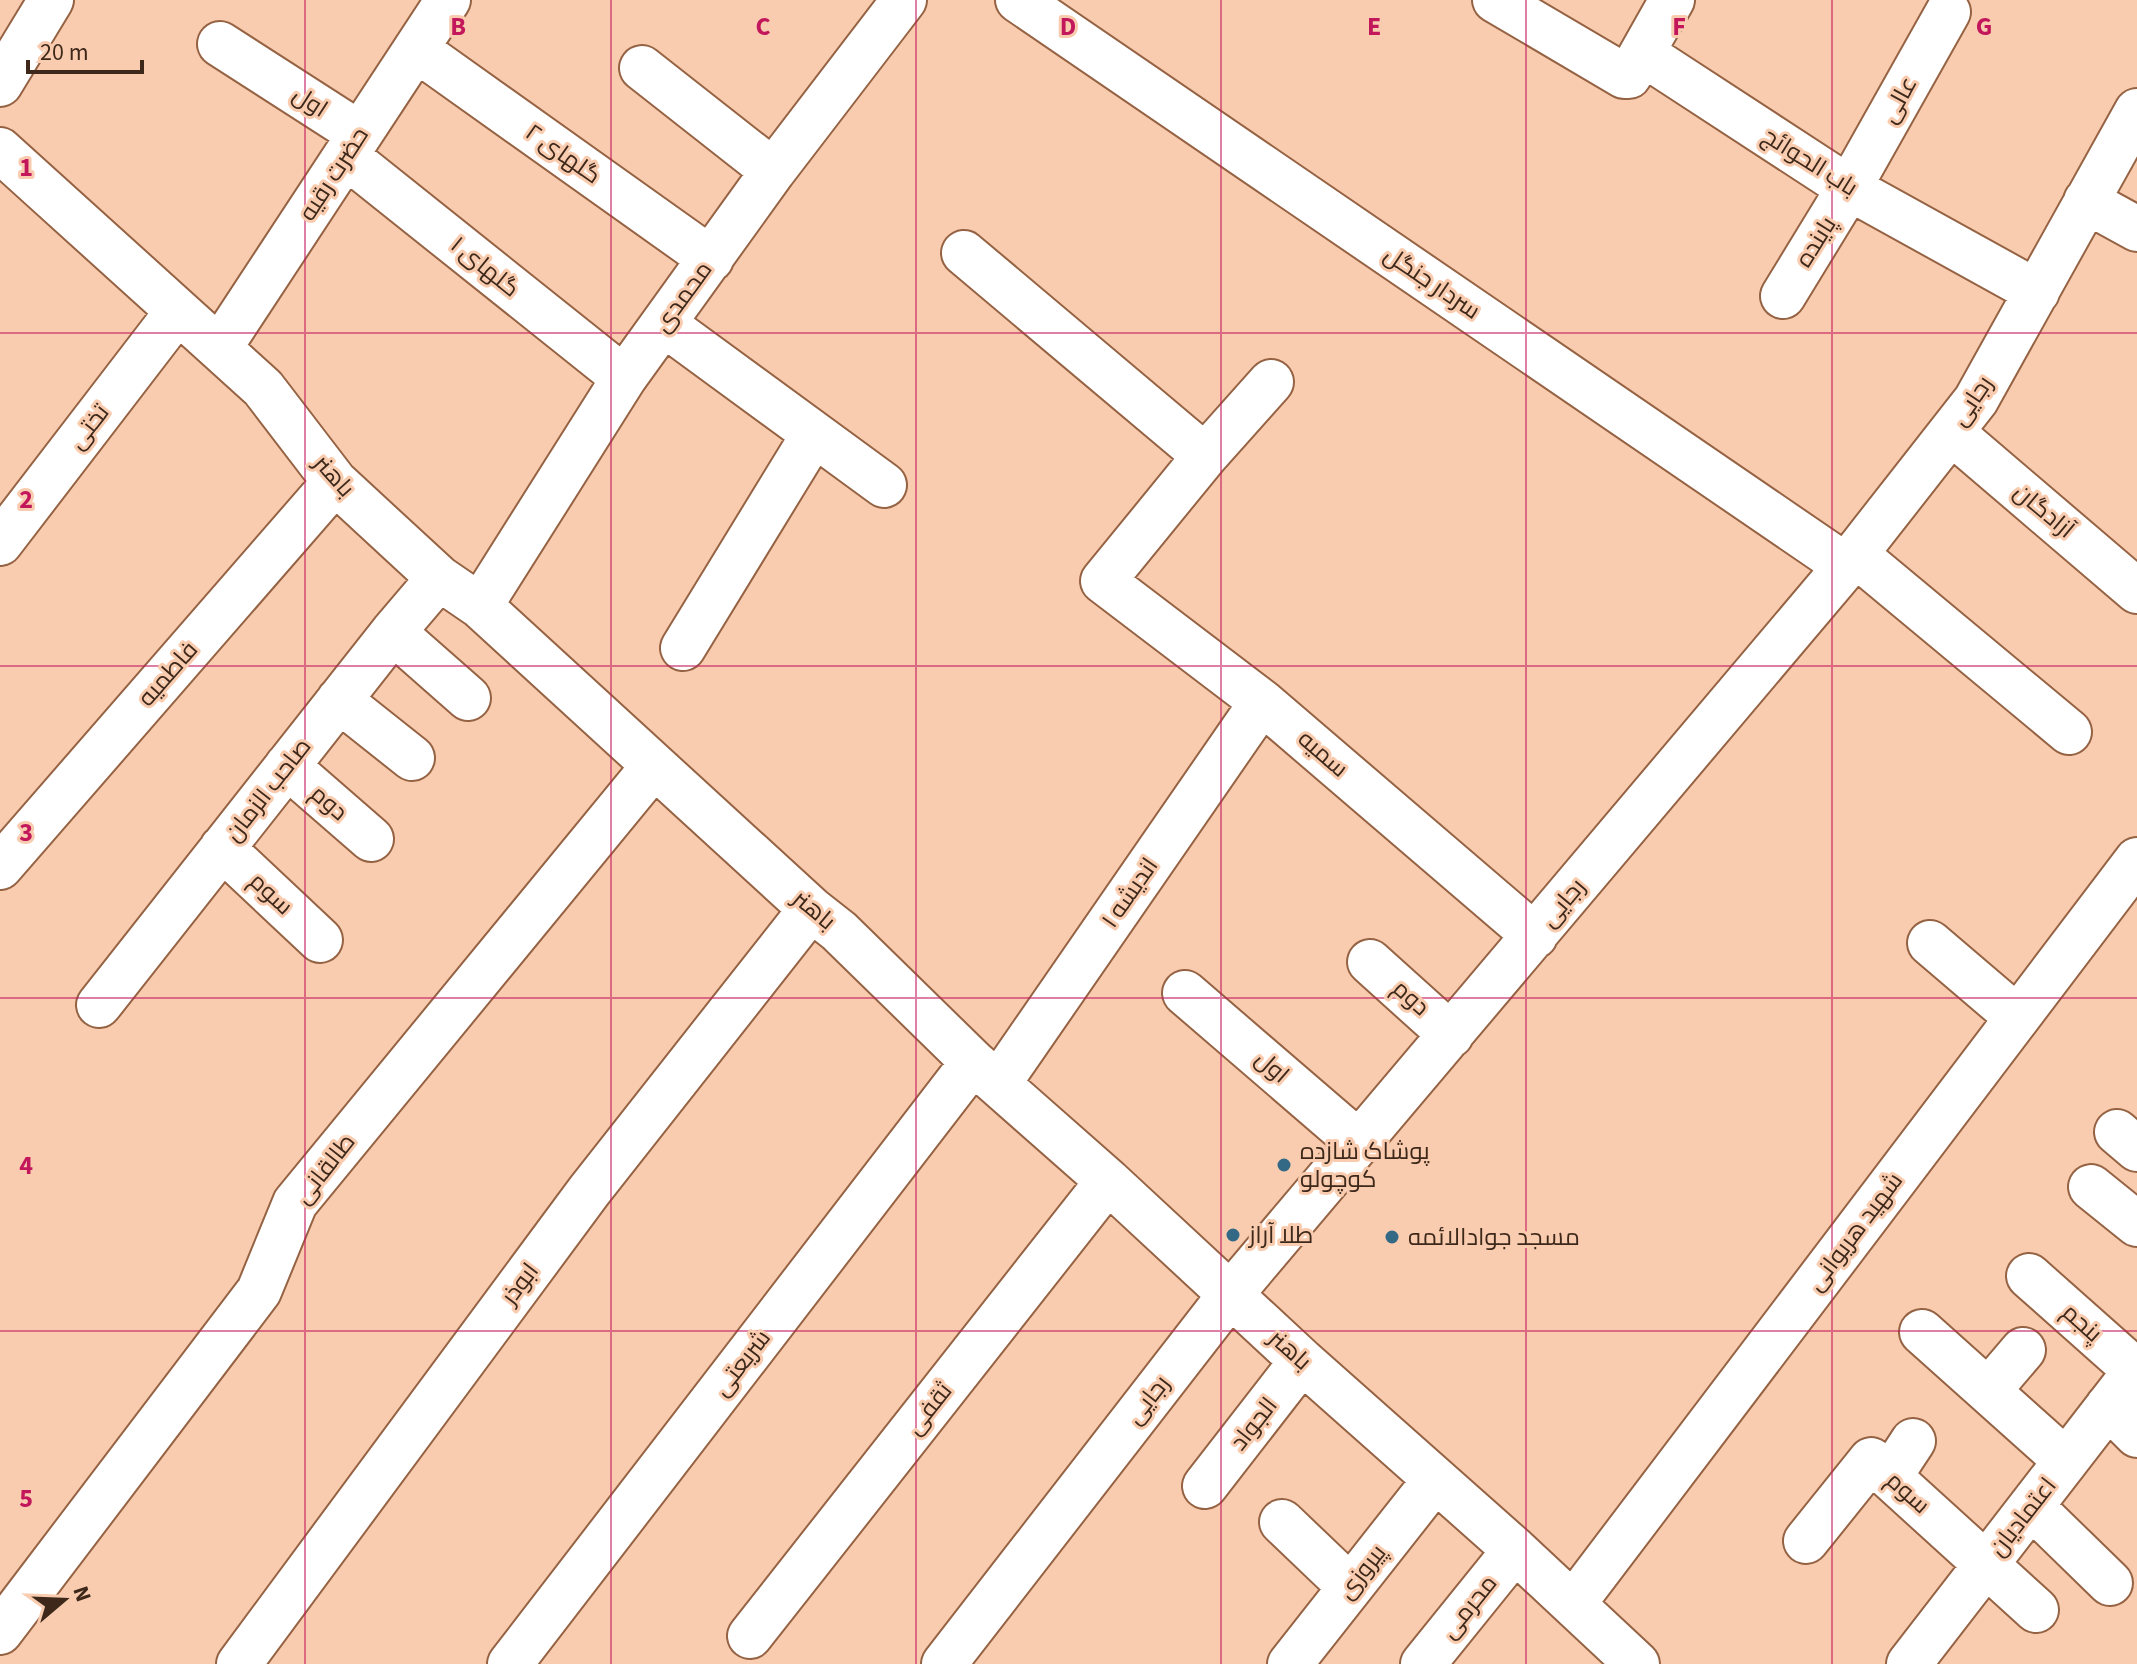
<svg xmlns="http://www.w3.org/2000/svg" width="2137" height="1664" font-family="'Source Sans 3',Cairo,sans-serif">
<rect width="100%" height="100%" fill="#f9ccb0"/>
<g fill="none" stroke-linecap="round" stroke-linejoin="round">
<g stroke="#956343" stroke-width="48">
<path id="minor" d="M 1018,0 L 1846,566
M 1495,0 L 1624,76 L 1629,76 L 1642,53
M 1672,0 L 1642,53 L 1849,188 L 2037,292
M 220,44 L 360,134
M 416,49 L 711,259
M 642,68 L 773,171
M 0,84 L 51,0
M 0,150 L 263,388 L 335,482 L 439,578 L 480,606 L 811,909 L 839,931 L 973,1062 L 1108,1181 L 1302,1361 L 1515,1550 L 1637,1664
M 346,156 L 624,378
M 2086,201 L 2137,229
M 964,253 L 1205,456
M 1783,296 L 1849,188 L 1948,12
M 664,324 L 884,485
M 220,347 L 448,0
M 1271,382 L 1205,456 L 1103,581 L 1262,702 L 1535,936
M 1951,432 L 2137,591
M 0,543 L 178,311
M 1855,554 L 2069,732
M 480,606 L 624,378 L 773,171 L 904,0
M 393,632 L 468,698
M 683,648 L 814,434
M 339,700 L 412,758
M 287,766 L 371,839
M 222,848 L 320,940
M 0,867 L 335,482
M 1930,943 L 2012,1013
M 1370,962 L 1451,1035
M 1185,993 L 1358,1142
M 99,1005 L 393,632 L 439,578
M 998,1084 L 1262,702
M 2117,1132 L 2137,1149
M 2091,1187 L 2137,1224
M 2029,1276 L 2136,1371
M 1922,1332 L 2066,1461
M 1988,1391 L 2023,1350
M 2108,1406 L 2137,1435
M 1890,1476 L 1913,1441
M 1205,1486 L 1302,1361
M 2031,1506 L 2110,1583
M 1282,1522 L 1350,1587
M 1806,1541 L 1871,1460 L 2036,1610
M 1573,1604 L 2137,860
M 0,1632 L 259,1291 L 295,1203 L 653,767
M 750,1636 L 1108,1181
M 239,1664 L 589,1191 L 811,909
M 510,1664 L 973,1062
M 944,1664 L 1230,1295 L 1846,566 L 1976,400 L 2137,111
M 1290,1664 L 1435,1480
M 1423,1664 L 1515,1550
M 1909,1664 L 2137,1369"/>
</g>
<use href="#minor" stroke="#fff" stroke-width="44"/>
</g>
<path fill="none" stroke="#c2185b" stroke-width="2" stroke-opacity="0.55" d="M 305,0 L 305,1664M 611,0 L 611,1664M 916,0 L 916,1664M 1221,0 L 1221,1664M 1526,0 L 1526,1664M 1832,0 L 1832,1664M 0,333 L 2137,333M 0,666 L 2137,666M 0,998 L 2137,998M 0,1331 L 2137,1331"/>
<g fill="#336985" stroke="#f9ccb0" stroke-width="3">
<circle cx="1284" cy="1165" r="8"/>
<circle cx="1233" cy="1235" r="8"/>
<circle cx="1392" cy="1237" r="8"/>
</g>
<g text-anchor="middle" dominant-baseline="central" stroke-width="6" stroke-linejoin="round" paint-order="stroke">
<g font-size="24" fill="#3d281a" stroke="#f9ccb0">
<text transform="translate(1899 100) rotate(-61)">عالی</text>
<text transform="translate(310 102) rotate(33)">اول</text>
<text transform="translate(563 154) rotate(35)">گلهای ۲</text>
<text transform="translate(1810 162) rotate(32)">باب الحوائج</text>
<text transform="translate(334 174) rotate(-57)">حضرت رقیه</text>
<text transform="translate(1816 242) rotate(-58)">پاینده</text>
<text transform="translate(485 267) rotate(39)">گلهای ۱</text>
<text transform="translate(1432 283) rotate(34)">سردار جنگل</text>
<text transform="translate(683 297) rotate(-54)">محمدی</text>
<text transform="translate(1972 401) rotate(-56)">رجایی</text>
<text transform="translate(89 427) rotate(-52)">تختی</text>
<text transform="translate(334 476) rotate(48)">باهنر</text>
<text transform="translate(2044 511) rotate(40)">آزادگان</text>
<text transform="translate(168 674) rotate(-49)">فاطمیه</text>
<text transform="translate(1323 754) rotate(41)">سمیه</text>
<text transform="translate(268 790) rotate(-52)">صاحب الزمان</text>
<text transform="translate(329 803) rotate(41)">دوم</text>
<text transform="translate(1130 893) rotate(-55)">اندیشه ۱</text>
<text transform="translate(271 894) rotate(43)">سوم</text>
<text transform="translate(1563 903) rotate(-50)">رجایی</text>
<text transform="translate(814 910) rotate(40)">باهنر</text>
<text transform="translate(1411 998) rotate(42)">دوم</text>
<text transform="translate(1272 1067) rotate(41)">اول</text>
<text transform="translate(325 1169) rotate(-52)">طالقانی</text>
<text transform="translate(1855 1232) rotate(-53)">شهید هریوانی</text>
<text transform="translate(520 1284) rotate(-53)">ابوذر</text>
<text transform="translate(2082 1323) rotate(42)">پنجم</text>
<text transform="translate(1290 1350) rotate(42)">باهنر</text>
<text transform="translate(742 1363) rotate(-52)">شریعتی</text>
<text transform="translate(1148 1400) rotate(-52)">رجایی</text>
<text transform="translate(929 1409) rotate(-52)">ثقفی</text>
<text transform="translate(1254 1424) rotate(-52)">الجواد</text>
<text transform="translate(1908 1493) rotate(42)">سوم</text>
<text transform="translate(2023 1517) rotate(-52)">اعتمادیان</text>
<text transform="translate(1362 1572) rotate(-52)">پیروزی</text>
<text transform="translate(1469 1607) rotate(-51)">محرمی</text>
</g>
<g font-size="24" fill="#3d281a" stroke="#f9ccb0" text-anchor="start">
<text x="1300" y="1151">پوشاک شازده<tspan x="1300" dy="28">کوچولو</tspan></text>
<text x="1249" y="1235">طلا آراز</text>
<text x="1408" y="1237">مسجد جوادالائمه</text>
</g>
</g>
<g font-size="26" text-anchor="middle" font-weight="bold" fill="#c2185b" stroke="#f9ccb0" stroke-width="6" stroke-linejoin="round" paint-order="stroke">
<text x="458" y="35">B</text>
<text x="763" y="35">C</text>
<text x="1068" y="35">D</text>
<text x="1374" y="35">E</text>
<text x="1679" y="35">F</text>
<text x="1984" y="35">G</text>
<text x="26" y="176">1</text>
<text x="26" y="508">2</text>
<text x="26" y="841">3</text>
<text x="26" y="1174">4</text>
<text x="26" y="1507">5</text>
</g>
<g transform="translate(64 1600) rotate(71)" stroke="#f9ccb0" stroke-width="6" paint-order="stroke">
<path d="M0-6L14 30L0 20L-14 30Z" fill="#3d281a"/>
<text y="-12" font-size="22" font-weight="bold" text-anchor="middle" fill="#3d281a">N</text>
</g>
<path d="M28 60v12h114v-12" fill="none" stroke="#3d281a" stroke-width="4"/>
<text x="40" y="60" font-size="24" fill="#3d281a" stroke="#f9ccb0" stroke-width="6" paint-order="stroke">20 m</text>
</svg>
